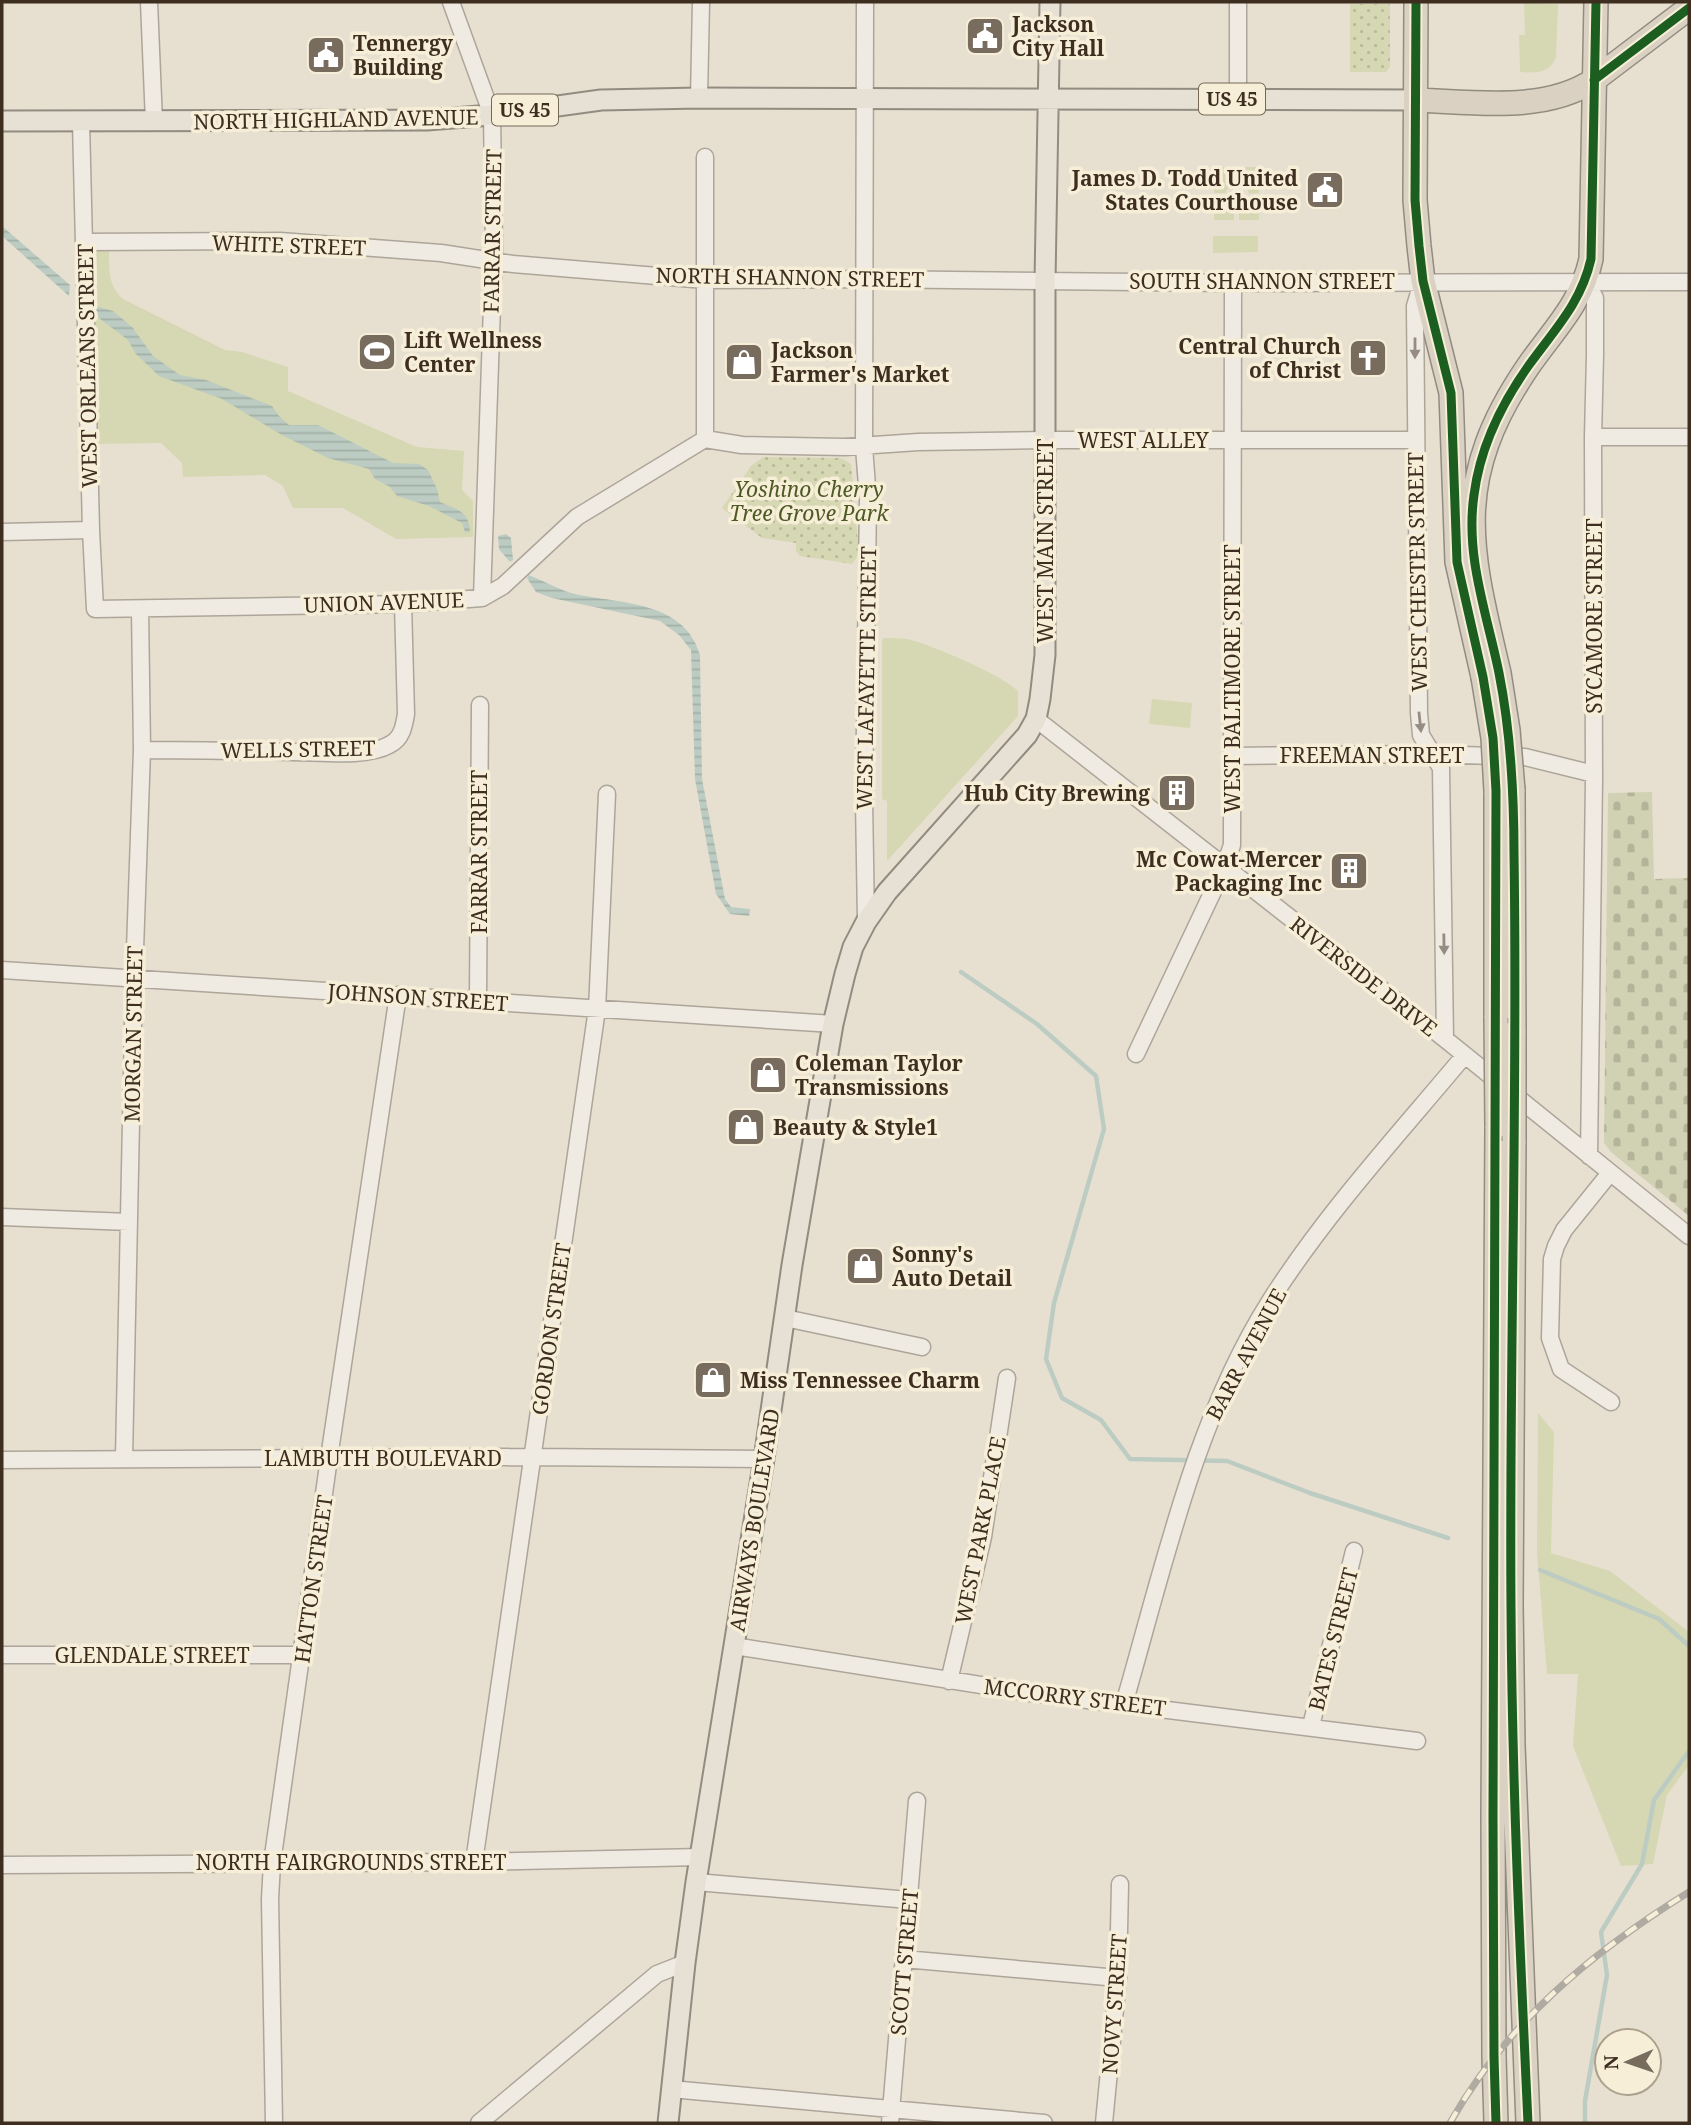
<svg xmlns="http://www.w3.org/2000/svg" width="1691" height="2125" font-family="'Noto Serif',serif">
<defs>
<pattern id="cemetery-stones" width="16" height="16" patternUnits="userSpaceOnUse" patternTransform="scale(1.75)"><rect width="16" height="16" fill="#d1d1b3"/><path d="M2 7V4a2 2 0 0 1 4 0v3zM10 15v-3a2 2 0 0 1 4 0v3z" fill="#b4b49a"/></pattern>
<pattern id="park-dots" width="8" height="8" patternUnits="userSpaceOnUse" patternTransform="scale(1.75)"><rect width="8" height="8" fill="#d6d7b3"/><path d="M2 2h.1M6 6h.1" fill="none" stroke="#b9b99a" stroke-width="1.8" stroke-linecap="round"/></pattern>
<pattern id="water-rules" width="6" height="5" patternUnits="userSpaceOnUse" patternTransform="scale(1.75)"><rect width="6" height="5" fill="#bcccc2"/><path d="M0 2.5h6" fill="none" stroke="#a2b0a6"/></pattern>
</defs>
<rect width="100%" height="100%" fill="#e7e0d1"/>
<path fill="#d6d7b3" d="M 1524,3 L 1558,4 L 1556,58 C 1548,74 1536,73 1520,72 L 1519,35 L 1525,35 Z
M 1214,167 L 1235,167 L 1234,184 L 1228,188 L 1225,193 L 1214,193 Z
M 1240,167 L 1259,167 L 1259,193 L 1249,194 L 1247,188 L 1240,184 Z
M 1214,199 L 1225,199 L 1228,205 L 1234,209 L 1234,220 L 1214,220 Z
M 1248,199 L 1259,199 L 1259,220 L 1239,220 L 1239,209 L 1245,205 Z
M 1213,236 L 1258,236 L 1258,252 L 1213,253 Z
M 96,250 L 109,250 C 109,269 108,286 123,299 L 225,350 L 242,352 L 288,367 L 288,391 L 417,447 L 464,451 L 462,490 L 473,501 L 473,537 L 396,539 L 343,508 L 293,508 L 283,486 L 265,475 L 183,477 L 182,463 L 161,443 L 94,444 L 89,259 Z
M 884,638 C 892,638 899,638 907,639 C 930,644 1002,675 1018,691 L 1018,716 L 887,861 L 887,801 L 882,799 L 882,640 Z
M 1152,699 L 1192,703 L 1190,728 L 1149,724 Z
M 1538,1413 L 1554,1432 L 1551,1553 L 1610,1571 L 1689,1632 L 1689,1765 L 1667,1795 L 1653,1864 L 1621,1866 L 1573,1746 L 1578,1674 L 1547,1674 L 1537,1553 Z"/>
<path fill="url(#cemetery-stones)" d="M 1652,792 L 1654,879 L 1689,878 L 1689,1216 L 1611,1152 L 1604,1143 L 1608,793 Z"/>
<path fill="url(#park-dots)" d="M 1350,4 L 1390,4 L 1390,67 L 1386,72 L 1350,72 Z
M 763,457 L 841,458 L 851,464 L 859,554 L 852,564 L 800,556 L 796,551 L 796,543 L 762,538 L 722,508 L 751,466 Z"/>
<path fill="url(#water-rules)" d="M 2,226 L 70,285 L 69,296 L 2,236 Z
M 95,306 L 113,311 L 133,328 L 153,356 L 180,375 L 206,380 L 272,406 L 279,416 L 289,425 L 318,425 L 393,463 L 419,464 L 428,470 L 437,489 L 440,502 C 458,510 469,511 470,532 L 465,532 L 462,523 L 429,506 L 397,496 L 390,487 L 375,479 L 369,469 L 328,458 L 282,435 L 222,399 L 159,376 L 135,353 L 128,340 L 95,315 Z
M 506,534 L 511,538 L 513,560 L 510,562 L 499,549 L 498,536 Z
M 529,575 C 544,581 559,590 575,594 C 620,604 684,600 700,655 L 702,779 L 725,899 L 731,907 L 750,909 L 749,916 L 730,914 L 716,894 L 695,779 L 691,650 L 679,635 L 660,621 L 552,598 L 536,592 L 527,578 Z"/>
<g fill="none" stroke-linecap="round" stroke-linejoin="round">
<path stroke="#bcccc2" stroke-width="4.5" d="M 961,972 L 1037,1024 L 1096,1076 L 1104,1129 L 1054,1303 L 1046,1359 L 1062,1398 L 1101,1420 L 1130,1459 L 1227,1461 L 1310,1493 L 1448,1538
M 1540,1570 L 1659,1619 L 1689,1646
M 1585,2123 L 1585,2101 L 1607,1975 L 1601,1932 L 1642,1864 L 1654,1800 L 1689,1751"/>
<g stroke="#ada599" stroke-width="19">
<path id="minor" d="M 149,2 L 154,122
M 451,2 L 492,115 L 494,247 L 482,598
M 865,2 L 864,447 L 868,499 L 864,800 L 866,922
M 699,98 L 701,2
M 1238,99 L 1238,2
M 81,122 L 91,530 L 95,609 L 403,604 L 482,598 L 503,586 L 577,517 L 705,439
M 85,242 L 280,241 L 441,253 L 513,264 L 705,280 L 864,279 L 1233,283 L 1689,282
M 1586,282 L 1595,298 L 1595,355 L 1593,437 L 1594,779 L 1589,1156
M 1422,283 L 1415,306 L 1419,713 L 1421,735 L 1441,768 L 1445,1039
M 1593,437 L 1689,437
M 705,439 L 742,445 L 845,447 L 918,442 L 1045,440 L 1414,440
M 705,439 L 705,157
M 2,532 L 91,530
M 1036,719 L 1445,1039 L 1689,1236
M 142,750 C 193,750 243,751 293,752 C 320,752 366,758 389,745 C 402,739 404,726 406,714 L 403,604
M 1233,756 L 1430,754 L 1525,757 L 1594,774
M 2,970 L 833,1024
M 478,1000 L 480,705
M 1136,1054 L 1224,868 L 1232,845 L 1233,283
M 1610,1173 L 1564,1230 L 1556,1246 L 1552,1259 L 1550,1338 L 1561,1369 L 1611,1402
M 2,1217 L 129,1222
M 785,1318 L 922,1347
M 124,1458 L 134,978 L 142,750 L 140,609
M 2,1460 L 532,1457 L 764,1459
M 734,1646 L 1031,1693 L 1417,1741
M 2,1655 L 303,1655
M 949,1681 L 983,1537 L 1007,1378
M 1124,1704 C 1163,1570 1195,1419 1270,1301 C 1326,1213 1398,1135 1464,1056
M 1311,1726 L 1354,1551
M 474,1862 L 597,1009 L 607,794
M 2,1865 L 474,1862 L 701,1857
M 696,1882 L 909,1900
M 904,1959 L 1118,1978
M 671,2089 L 1044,2123
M 274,2123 L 270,1899 L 272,1863 L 329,1458 L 398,995
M 479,2123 L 657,1974 L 685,1963
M 890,2123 L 917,1801
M 1104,2123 L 1118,1978 L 1120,1884"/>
</g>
<g stroke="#928b80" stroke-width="23">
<path id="major" d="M 2,121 L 427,120 L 492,115 L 601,100 L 699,98 L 1416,100
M 668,2123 L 685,1963 L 696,1882 L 764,1459 L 792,1265 L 833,1024 L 845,974 L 853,947 L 866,922 L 887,892 L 1027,735 L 1036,719 L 1040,699 L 1045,655 L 1045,281 L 1050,2"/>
</g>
<g stroke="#928b80" stroke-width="26">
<path id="highway" d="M 1416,2 L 1415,200 L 1419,246 L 1423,281 L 1451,393 L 1457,562 L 1483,677
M 1416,100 C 1474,102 1545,113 1594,80 L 1689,8
M 1499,673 C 1470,549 1450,482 1527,368 C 1553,330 1581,305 1591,259 L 1596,2
M 1513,790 L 1514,1033
M 1496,791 L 1496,1018
M 1514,1141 L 1511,1603 L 1513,1745 L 1528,2123
M 1496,2123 L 1494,2057 L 1493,1817 L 1497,1126"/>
</g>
<use href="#minor" stroke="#efebe3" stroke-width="16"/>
<use href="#major" stroke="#e6e1d4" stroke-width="19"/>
<use href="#highway" stroke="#dad1c2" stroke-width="23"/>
<g stroke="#afaaa2" stroke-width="7">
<path id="rail" d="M 1450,2123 C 1507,2022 1592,1952 1689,1892"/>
</g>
<use href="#rail" stroke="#f7eed8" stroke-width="4.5" stroke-dasharray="13" stroke-linecap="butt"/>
<g stroke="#928b80" stroke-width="26" stroke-linecap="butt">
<path id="highway-bridge" d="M 1499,673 L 1508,730 L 1513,790
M 1483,677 L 1493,738 L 1496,791
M 1496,1018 L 1497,1126
M 1514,1033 L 1514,1141"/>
</g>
<use href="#highway-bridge" stroke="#dad1c2" stroke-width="23"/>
<g stroke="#f7eed8" stroke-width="13">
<path id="cycleway" d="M 1416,2 L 1415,200 L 1419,246 L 1423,281 L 1451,393 L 1457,562 L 1483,677 L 1493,738 L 1496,791 L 1493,1817 L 1494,2057 L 1496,2123
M 1594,80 L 1689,8
M 1528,2123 C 1520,1952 1512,1780 1511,1608 C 1509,1357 1518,1105 1514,854 C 1514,793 1511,733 1499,673 C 1487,614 1465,556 1474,495 C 1480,447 1502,403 1529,365 C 1555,329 1581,303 1591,259 L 1596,2"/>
</g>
<use href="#cycleway" stroke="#1b5e20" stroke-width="9"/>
</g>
<defs><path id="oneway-solid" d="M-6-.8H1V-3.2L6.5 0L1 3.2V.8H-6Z" transform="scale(1.75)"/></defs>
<g fill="#968c82">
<use href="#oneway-solid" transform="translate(1415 348) rotate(90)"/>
<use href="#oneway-solid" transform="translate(1420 722) rotate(84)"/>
<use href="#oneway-solid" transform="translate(1444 944) rotate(89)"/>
</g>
<defs>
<g id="civic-square" transform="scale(2.0125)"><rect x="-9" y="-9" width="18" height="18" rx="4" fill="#786c5e" stroke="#f7eed8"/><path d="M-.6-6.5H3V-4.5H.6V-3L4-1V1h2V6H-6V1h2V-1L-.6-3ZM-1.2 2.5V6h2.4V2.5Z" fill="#fff"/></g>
<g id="stadium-square" transform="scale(2.0125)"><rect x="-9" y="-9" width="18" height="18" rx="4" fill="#786c5e" stroke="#f7eed8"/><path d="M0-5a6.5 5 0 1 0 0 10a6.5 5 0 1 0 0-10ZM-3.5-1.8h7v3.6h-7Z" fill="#fff"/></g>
<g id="church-square" transform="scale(2.0125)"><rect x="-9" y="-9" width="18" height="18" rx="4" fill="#786c5e" stroke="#f7eed8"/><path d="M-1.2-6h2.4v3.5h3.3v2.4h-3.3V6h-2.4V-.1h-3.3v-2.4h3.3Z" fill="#fff"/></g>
<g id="shop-square" transform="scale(2.0125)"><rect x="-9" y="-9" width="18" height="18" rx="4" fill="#786c5e" stroke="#f7eed8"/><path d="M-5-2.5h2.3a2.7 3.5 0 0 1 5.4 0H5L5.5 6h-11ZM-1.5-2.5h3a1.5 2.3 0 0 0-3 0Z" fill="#fff"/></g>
<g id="building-square" transform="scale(2.0125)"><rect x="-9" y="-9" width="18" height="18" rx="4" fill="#786c5e" stroke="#f7eed8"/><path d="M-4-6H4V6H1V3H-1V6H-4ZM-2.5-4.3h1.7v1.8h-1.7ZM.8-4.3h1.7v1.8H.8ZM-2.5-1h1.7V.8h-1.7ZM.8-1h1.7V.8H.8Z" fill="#fff"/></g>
</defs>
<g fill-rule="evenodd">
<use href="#civic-square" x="985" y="36"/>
<use href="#civic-square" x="326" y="55"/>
<use href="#civic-square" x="1325" y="190"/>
<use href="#stadium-square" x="377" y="352"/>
<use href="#church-square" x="1368" y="358"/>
<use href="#shop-square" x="744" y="362"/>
<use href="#building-square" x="1177" y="793"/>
<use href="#building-square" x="1349" y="871"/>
<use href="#shop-square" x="768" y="1075"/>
<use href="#shop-square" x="746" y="1127"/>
<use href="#shop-square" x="865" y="1266"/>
<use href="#shop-square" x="713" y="1380"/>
</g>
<g text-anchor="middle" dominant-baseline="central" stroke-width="7" stroke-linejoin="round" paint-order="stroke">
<g fill="#f7eed8" stroke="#756857" stroke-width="2">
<rect x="1199" y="83.5" width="66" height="31" rx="5"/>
<rect x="492" y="94.5" width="66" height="31" rx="5"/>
</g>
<g font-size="19" font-weight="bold" fill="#3d2e20">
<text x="1232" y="99">US 45</text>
<text x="525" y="110">US 45</text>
</g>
<g font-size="21" font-weight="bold" fill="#3d2e20" stroke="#f7eed8" text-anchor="start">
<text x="1012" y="24">Jackson<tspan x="1012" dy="24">City Hall</tspan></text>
<text x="353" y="43">Tennergy<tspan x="353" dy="24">Building</tspan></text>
<text x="1298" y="178" text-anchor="end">James D. Todd United<tspan x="1298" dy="24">States Courthouse</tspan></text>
<text x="404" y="340">Lift Wellness<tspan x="404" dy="24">Center</tspan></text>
<text x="1341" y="346" text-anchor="end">Central Church<tspan x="1341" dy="24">of Christ</tspan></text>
<text x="771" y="350">Jackson<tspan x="771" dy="24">Farmer's Market</tspan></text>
<text x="1150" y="793" text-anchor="end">Hub City Brewing</text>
<text x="1322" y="859" text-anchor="end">Mc Cowat-Mercer<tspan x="1322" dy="24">Packaging Inc</tspan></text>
<text x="795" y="1063">Coleman Taylor<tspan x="795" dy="24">Transmissions</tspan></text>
<text x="773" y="1127">Beauty &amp; Style1</text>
<text x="892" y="1254">Sonny's<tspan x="892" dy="24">Auto Detail</tspan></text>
<text x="740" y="1380">Miss Tennessee Charm</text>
</g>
<g font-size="21" fill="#3d2e20" stroke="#f7eed8">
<text transform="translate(336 119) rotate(-1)">NORTH HIGHLAND AVENUE</text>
<text transform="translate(492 231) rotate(-89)">FARRAR STREET</text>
<text transform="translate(289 245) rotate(2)">WHITE STREET</text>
<text transform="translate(790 277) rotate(1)">NORTH SHANNON STREET</text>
<text x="1262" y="281">SOUTH SHANNON STREET</text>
<text transform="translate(87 366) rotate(-91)">WEST ORLEANS STREET</text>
<text x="1143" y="440">WEST ALLEY</text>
<text transform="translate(1045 541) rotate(-90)">WEST MAIN STREET</text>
<text transform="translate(1417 572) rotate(-91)">WEST CHESTER STREET</text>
<text transform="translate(384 602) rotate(-2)">UNION AVENUE</text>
<text transform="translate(1594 616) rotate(-90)">SYCAMORE STREET</text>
<text transform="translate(866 678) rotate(-89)">WEST LAFAYETTE STREET</text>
<text transform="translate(1232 679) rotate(-90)">WEST BALTIMORE STREET</text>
<text transform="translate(298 749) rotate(-1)">WELLS STREET</text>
<text x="1372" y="755">FREEMAN STREET</text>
<text transform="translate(479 852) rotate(-90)">FARRAR STREET</text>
<text transform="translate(1364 976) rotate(38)">RIVERSIDE DRIVE</text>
<text transform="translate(418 997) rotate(4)">JOHNSON STREET</text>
<text transform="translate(133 1034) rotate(-89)">MORGAN STREET</text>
<text transform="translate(551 1329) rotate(-82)">GORDON STREET</text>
<text transform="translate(1246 1354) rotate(-62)">BARR AVENUE</text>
<text x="383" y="1458">LAMBUTH BOULEVARD</text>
<text transform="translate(754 1520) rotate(-81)">AIRWAYS BOULEVARD</text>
<text transform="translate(980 1530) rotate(-79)">WEST PARK PLACE</text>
<text transform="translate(313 1579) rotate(-82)">HATTON STREET</text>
<text transform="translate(1333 1639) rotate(-76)">BATES STREET</text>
<text x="152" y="1655">GLENDALE STREET</text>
<text transform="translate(1075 1697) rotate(7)">MCCORRY STREET</text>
<text x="351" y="1862">NORTH FAIRGROUNDS STREET</text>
<text transform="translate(904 1962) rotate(-85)">SCOTT STREET</text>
<text transform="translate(1114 2004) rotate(-86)">NOVY STREET</text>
</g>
<g font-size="21" font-style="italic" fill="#4d5a26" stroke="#f7eed8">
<text x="809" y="489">Yoshino Cherry<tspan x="809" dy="24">Tree Grove Park</tspan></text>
</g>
</g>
<rect width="1691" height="2125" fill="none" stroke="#3d2e20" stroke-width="7"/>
<g transform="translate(1628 2062) rotate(268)"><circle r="33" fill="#f7eed8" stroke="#ada18e" stroke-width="2"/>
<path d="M0-5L12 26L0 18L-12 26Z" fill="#786c5e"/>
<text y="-10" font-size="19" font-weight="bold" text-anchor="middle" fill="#3d2e20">N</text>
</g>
</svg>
